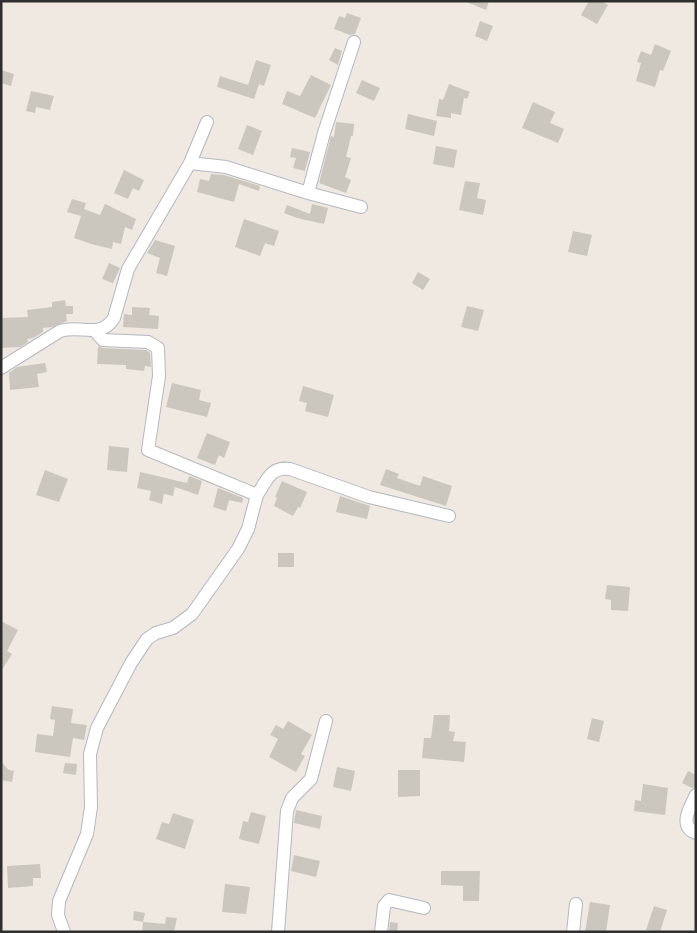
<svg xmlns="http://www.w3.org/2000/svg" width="697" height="933" font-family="'Source Sans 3',sans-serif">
<rect width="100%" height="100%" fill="#efe9e1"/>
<path fill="#cbc7bf" d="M 464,1 L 489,1 L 486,10 Z
M 589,1 L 601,1 L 608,5 L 597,24 L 581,15 Z
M 347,13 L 361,18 L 355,34 L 350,35 L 334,29 L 339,16 L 345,18 Z
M 480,21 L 493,26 L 487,41 L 475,36 Z
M 655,44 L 671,51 L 663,71 L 660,70 L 655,87 L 636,81 L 641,63 L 637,62 L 641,51 L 651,55 Z
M 335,48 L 342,51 L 338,65 L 329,60 Z
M 256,60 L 271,65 L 264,86 L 259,84 L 254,99 L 217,87 L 220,76 L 248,85 Z
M 1,70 L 14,74 L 11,86 L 1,83 Z
M 311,75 L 331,85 L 315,118 L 282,104 L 287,91 L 300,96 Z
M 362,80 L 380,88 L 374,101 L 356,93 Z
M 449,84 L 470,92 L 467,99 L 464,98 L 461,115 L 451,113 L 451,118 L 436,116 L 439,99 L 443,100 Z
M 31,91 L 54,96 L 50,110 L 36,107 L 35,113 L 26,111 Z
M 533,102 L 555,112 L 550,123 L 564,129 L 558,143 L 522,128 Z
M 408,114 L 437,121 L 434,136 L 405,129 Z
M 336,122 L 354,124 L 353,136 L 351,136 L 346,157 L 351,158 L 345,177 L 351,180 L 346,193 L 319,183 L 331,136 L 334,137 Z
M 247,125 L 262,131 L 253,155 L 238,149 Z
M 436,146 L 457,150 L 454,168 L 433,164 Z
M 292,148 L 310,152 L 305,171 L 293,168 L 296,158 L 290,157 Z
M 124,170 L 144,180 L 139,191 L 133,188 L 128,199 L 114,193 Z
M 211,174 L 224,175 L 260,186 L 259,191 L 239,184 L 234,202 L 197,192 L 200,179 L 209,181 Z
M 465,181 L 480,183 L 477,198 L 486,200 L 483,215 L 459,210 Z
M 72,199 L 86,203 L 84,209 L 100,215 L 105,204 L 136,219 L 132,230 L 125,227 L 121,244 L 113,242 L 112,249 L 91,244 L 74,238 L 81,216 L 67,212 Z
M 312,204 L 328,208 L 324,224 L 297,218 L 284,213 L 287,205 L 310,214 Z
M 244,219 L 279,231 L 274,246 L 265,243 L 260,256 L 235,247 Z
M 573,231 L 592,235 L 587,256 L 568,252 Z
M 155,240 L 175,246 L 167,276 L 156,273 L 160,258 L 147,253 Z
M 109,263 L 120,268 L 113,283 L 102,279 Z
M 418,272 L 430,279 L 423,290 L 412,283 Z
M 65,300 L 66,306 L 73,306 L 73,314 L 66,314 L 67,321 L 52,327 L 43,328 L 43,332 L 33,338 L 27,339 L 28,342 L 20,347 L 1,348 L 1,318 L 28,317 L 27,310 L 52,307 L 52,302 Z
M 467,306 L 484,310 L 478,331 L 461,327 Z
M 132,307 L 150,308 L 149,315 L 159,316 L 158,329 L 123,327 L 124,314 L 132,315 Z
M 98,346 L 103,348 L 146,350 L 150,353 L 151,367 L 145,366 L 144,371 L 126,369 L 126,365 L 97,364 Z
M 45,363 L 47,372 L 37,374 L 39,387 L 10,390 L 9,373 L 17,367 Z
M 172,383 L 201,390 L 199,400 L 211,403 L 207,417 L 166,407 Z
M 303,386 L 334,395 L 328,417 L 305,411 L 307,403 L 299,401 Z
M 207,433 L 230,442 L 224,458 L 219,455 L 215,465 L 197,458 Z
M 109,446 L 129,448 L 127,472 L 107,470 Z
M 386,469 L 399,474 L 397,478 L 420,486 L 423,476 L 452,486 L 446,506 L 380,485 Z
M 45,470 L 68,479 L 59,502 L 36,495 Z
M 140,472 L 187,483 L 189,476 L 202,481 L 198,495 L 175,487 L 173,496 L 164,494 L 162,504 L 149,500 L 151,491 L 137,488 Z
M 282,481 L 307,492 L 300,508 L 298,507 L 293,516 L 274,506 L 277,498 L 275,497 Z
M 218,488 L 243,498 L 242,503 L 229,500 L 226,511 L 213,507 Z
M 340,496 L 370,506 L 367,519 L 336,512 Z
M 278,553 L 294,553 L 294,567 L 278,567 Z
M 607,585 L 630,587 L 628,611 L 611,610 L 611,600 L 605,599 Z
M 1,621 L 18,630 L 7,651 L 12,654 L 1,671 Z
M 52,706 L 73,709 L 71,723 L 87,725 L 84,740 L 73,738 L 70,757 L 35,752 L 37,734 L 53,736 L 55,720 L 50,719 Z
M 434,715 L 450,715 L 449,731 L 455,732 L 453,741 L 466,742 L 464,762 L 422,758 L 424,738 L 431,738 Z
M 592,718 L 604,721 L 599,742 L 587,739 Z
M 288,721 L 312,735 L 301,754 L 305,756 L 296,772 L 269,757 L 278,739 L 270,735 L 276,725 L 283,729 Z
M 1,762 L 9,770 L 14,771 L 12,782 L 1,780 Z
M 65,763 L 77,764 L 76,775 L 63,773 Z
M 337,767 L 355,771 L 351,791 L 333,787 Z
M 398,770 L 420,770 L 420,796 L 398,797 Z
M 688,771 L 696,775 L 696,787 L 692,788 L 682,783 Z
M 643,784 L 668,788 L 665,815 L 634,811 L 635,800 L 641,801 Z
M 296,810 L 322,816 L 320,829 L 294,823 Z
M 251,812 L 266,816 L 259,844 L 239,839 L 243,821 L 248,822 Z
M 173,813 L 194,820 L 185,849 L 156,839 L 162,822 L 169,824 Z
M 294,855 L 320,861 L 316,877 L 291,871 Z
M 40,864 L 41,878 L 33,878 L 33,886 L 8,888 L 7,866 Z
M 441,871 L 480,871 L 479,901 L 463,901 L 463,886 L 441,885 Z
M 225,884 L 250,887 L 246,914 L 222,912 Z
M 590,902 L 610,905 L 606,932 L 585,932 Z
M 654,906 L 667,910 L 660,932 L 646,930 Z
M 134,911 L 145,913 L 143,922 L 133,920 Z
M 166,917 L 177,918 L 174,932 L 142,932 L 143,922 L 165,924 Z
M 390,922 L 398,923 L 397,932 L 389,932 Z"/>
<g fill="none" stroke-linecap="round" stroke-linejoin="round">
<g stroke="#b4b7c1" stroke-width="14">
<path id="minor" d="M 190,163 L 207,122
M 308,193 L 324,133 L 354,42
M 1,368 L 60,331 C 81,324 100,340 114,318 L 128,269 L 190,163 L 226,167 L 308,193 L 361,207
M 257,495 C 267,481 270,466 290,469 L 369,497 L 449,516
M 696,795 C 690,807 678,826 696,833
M 64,932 L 58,915 L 59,901 L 87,834 L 91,807 L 90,754 L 97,728 L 131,663 L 147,639 L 156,633 L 173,628 L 192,614 L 238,549 L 248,529 L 257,495 L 148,450 L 159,376 L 158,348 L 148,342 L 103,340 L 95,331
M 278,932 L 287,811 L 292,798 L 311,779 L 326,721
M 381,932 L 384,906 L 389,900 L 424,908
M 573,932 L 576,904"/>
</g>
<use href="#minor" stroke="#fff" stroke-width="12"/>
</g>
<rect width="697" height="933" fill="none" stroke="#2e2e2e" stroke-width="5"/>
</svg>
